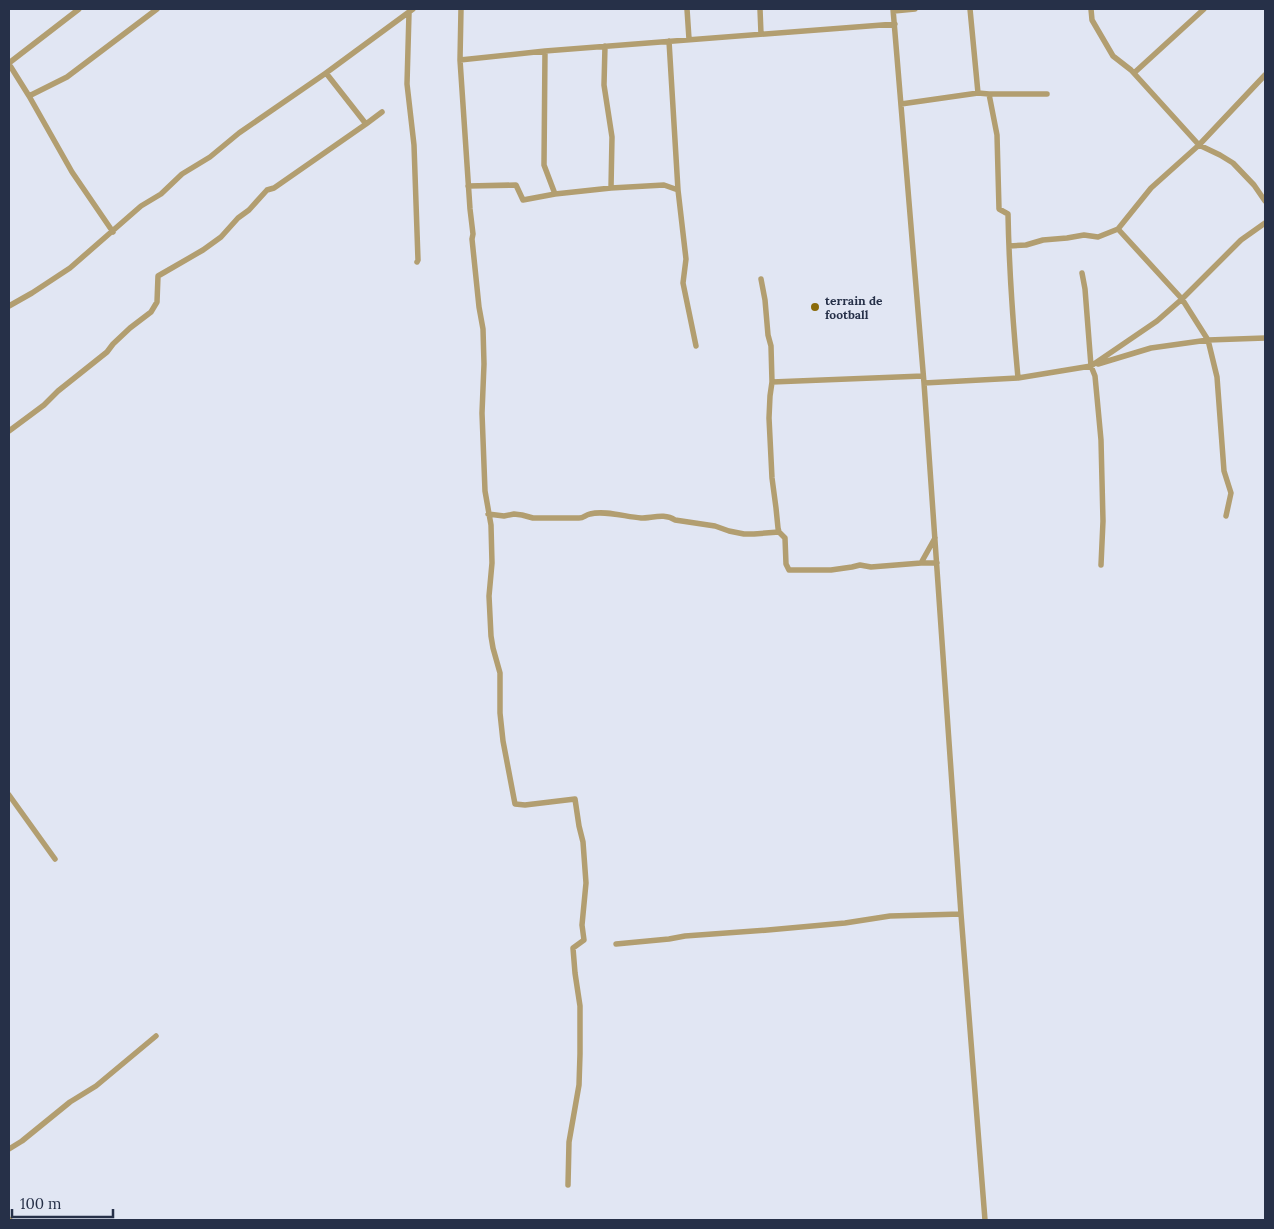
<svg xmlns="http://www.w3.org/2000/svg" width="1274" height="1229" font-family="Lora,serif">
<rect width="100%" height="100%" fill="#e1e6f3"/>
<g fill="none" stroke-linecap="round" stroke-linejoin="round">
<path stroke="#b29e70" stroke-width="5.5" d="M 461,9 L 460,60 L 470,209 L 473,234 L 472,239 L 479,307 L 483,329 L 484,364 L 482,413 L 485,491 L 491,525 L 492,563 L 489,596 L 491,636 L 493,648 L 500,673 L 500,713 L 503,741 L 515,804 L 525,805 L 575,799 L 579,826 L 583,842 L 586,883 L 582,925 L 584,940 L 573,948 L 575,973 L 580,1006 L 580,1054 L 579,1085 L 569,1142 L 568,1185
M 687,9 L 689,39
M 760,9 L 761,34
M 893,9 L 924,383 L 961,914 L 985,1220
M 970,9 L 978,93
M 1091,9 L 1092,20 L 1113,56 L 1131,70 L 1199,145 L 1220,155 L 1233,163 L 1254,185 L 1265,201
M 894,11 L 915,9
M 409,13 L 407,84 L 414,145 L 418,260 L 417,262
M 669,41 L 678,190 L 686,259 L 683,283 L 696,346
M 605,46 L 604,85 L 612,137 L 611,188
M 545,51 L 544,165 L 555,194
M 460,60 L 545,51 L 895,24
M 9,63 L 79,9
M 9,64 L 29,96 L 72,172 L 113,232
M 326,73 L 366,124
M 1134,73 L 1204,9
M 989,94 L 997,135 L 999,209 L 1008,214 C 1009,269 1013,324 1018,378
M 29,96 L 67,77 L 157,9
M 901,104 L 978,93 L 989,94 L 1047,94
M 468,186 L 516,185 L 523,200 L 555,194 L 611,188 L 664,185 L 678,190
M 1118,229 L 1182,299 L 1208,340 L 1217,377 L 1224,471 L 1231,493 L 1226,516
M 1009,246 L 1026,245 L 1043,240 L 1067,238 L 1084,235 L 1098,237 L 1118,229 L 1151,188 L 1199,145 L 1265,75
M 1082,273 L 1085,289 L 1091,366 L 1095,376 L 1101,440 L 1103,521 L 1101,565
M 761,279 L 765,300 L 768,335 L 771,346 L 772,382 L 770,396 L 769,418 L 772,478 L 776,508 L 778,528 L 779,532 L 785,538 L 786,564 L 789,570 L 831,570 L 852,567 L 860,565 L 871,567 L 921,563 L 935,538
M 9,306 L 32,293 L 70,268 L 141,206 L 161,194 L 182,174 L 210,157 L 239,133 L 326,73 L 413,9
M 1098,364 L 1151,348 L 1208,340 L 1265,338
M 772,382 L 923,376
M 924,383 L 1018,378 L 1091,366 L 1157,321 L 1182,299 L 1241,240 L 1265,223
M 9,431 L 44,405 L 58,391 L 107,352 L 113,344 L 130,328 L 151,312 L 157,302 L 158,276 L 203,250 L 221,237 L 238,218 L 249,210 L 267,190 L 274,188 L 366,124 L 382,112
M 488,514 L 504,516 L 514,514 L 522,515 L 533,518 L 579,518 C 584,518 585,515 590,514 C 605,510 626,517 641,518 C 652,518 665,513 675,520 L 715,526 L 729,531 L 744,534 L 754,534 L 779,532
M 921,563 L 937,563
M 9,795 L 55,859
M 616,944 L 669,939 L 685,936 L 768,930 L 845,923 L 890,916 L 961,914
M 9,1149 L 22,1141 L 70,1102 L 96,1086 L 156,1036
M 9,1219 L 10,1220"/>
</g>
<circle fill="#8a6a09" stroke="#e1e6f3" stroke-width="2" cx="815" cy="307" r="5"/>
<g text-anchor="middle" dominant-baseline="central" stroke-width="5" stroke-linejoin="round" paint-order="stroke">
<g font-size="12" font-weight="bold" fill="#263048" stroke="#e1e6f3" text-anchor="start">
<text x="825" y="300">terrain de<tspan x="825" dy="14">football</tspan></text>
</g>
</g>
<rect width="1274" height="1229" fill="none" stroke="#263048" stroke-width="20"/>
<path d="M12 1209v8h101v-8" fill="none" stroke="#263048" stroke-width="2.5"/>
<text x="20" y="1209" font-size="15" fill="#263048" stroke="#e1e6f3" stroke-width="4" paint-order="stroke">100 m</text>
</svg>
